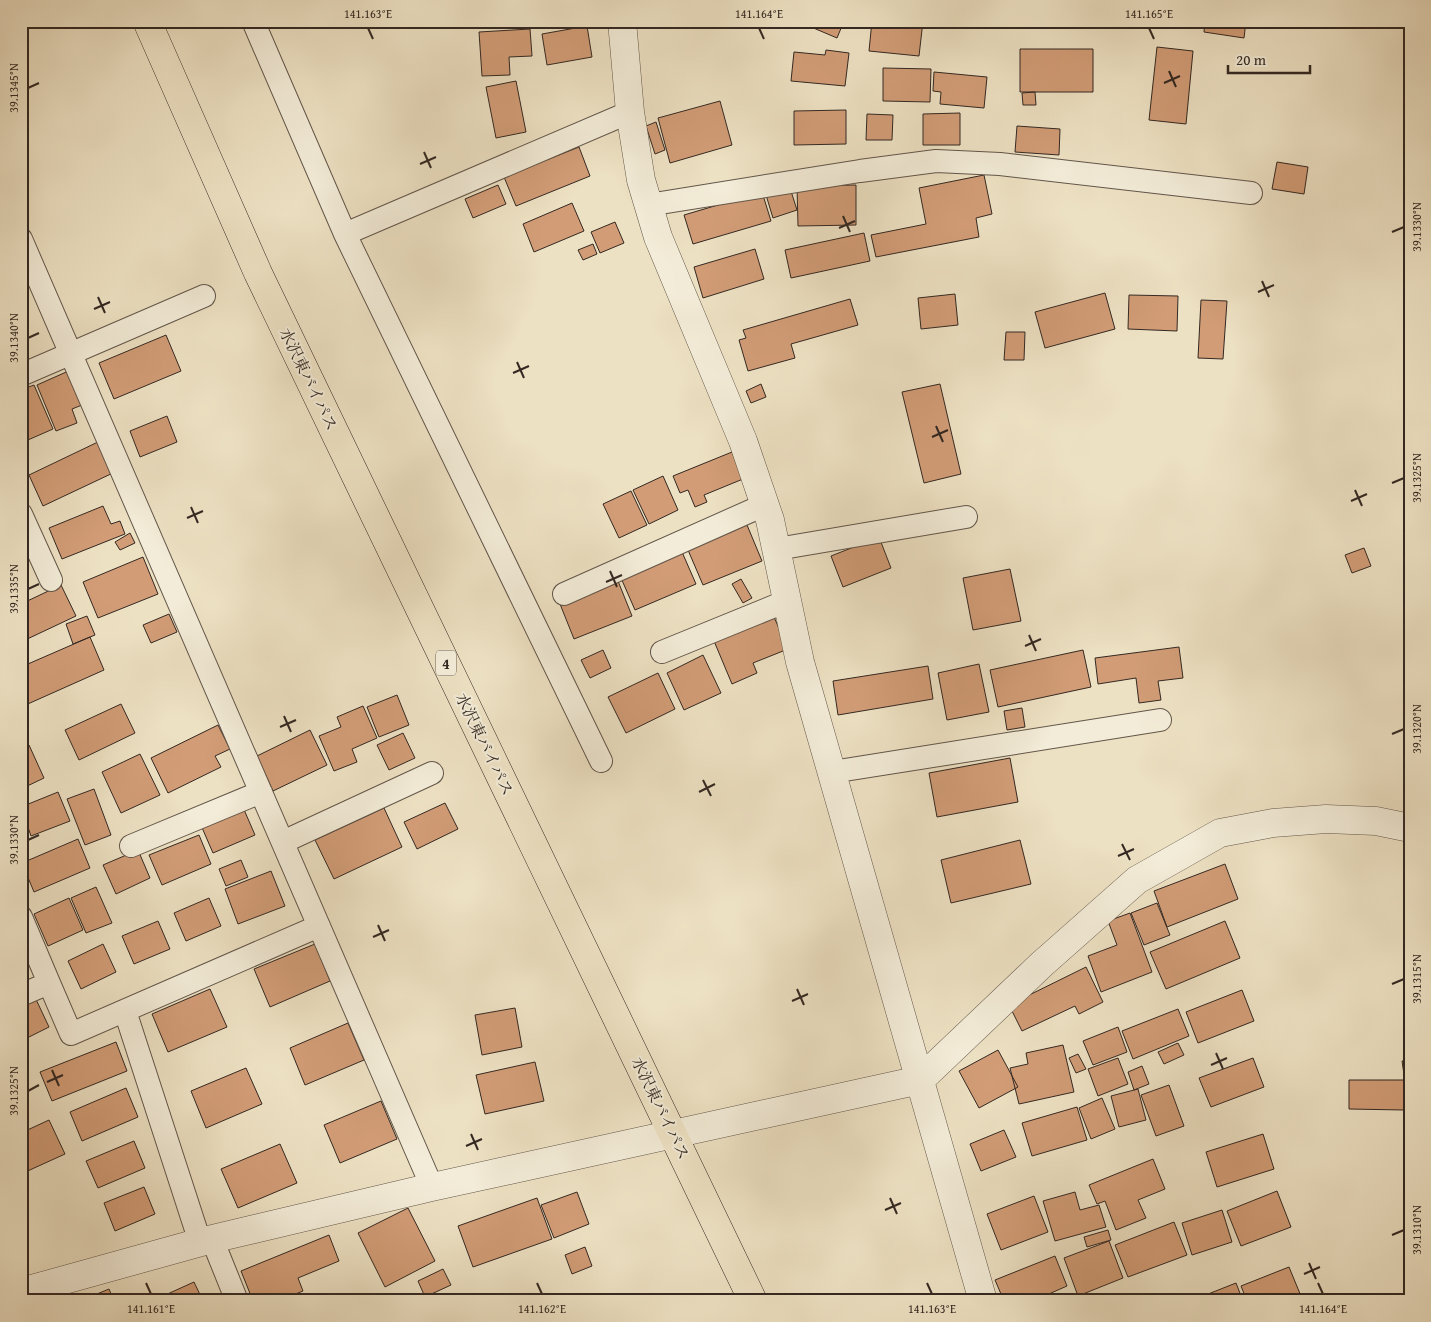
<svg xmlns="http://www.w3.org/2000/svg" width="1431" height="1322" font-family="'Gentium Book Plus','Noto Serif JP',serif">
<rect width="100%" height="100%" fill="#ede1c3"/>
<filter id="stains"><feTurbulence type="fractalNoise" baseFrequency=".004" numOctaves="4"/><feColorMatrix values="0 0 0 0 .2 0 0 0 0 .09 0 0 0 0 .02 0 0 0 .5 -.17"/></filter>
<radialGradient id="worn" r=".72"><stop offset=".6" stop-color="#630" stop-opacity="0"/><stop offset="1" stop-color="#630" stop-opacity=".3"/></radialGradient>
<path fill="#d19c76" stroke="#332822" d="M 797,21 L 844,21 L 837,38 Z
M 872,21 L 923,21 L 919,56 L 869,51 Z
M 1205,21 L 1246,21 L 1244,38 L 1204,32 Z
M 1284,21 L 1323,21 L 1284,23 Z
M 587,26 L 592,57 L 547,65 L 542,34 Z
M 530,29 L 532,56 L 509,57 L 510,75 L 482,76 L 479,32 Z
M 1157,47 L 1193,51 L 1186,124 L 1149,120 Z
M 1020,49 L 1093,49 L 1093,92 L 1020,92 Z
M 826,50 L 849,53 L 845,86 L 791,81 L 794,52 L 825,55 Z
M 883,68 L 931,69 L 930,102 L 883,101 Z
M 934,72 L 987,77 L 984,108 L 940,104 L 941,92 L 933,91 Z
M 516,81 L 526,132 L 496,138 L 486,87 Z
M 1035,92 L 1036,105 L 1023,105 L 1022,93 Z
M 720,101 L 732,145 L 670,163 L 658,118 Z
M 846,110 L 846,144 L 794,145 L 794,111 Z
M 960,113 L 960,145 L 923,145 L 923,114 Z
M 867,114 L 893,115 L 892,140 L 866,140 Z
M 656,122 L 665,150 L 655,154 L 646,126 Z
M 1017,126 L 1060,129 L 1059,155 L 1015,152 Z
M 579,147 L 590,176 L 516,206 L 504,177 Z
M 1277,162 L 1308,167 L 1304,194 L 1272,189 Z
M 984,175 L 992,214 L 976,218 L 979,237 L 876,257 L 871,235 L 926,224 L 919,188 Z
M 498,185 L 506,204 L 473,218 L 465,199 Z
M 856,185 L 856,225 L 798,226 L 797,186 Z
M 790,188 L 797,210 L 773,218 L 766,195 Z
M 762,192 L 771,221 L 693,244 L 684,215 Z
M 572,203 L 584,231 L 534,252 L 523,224 Z
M 615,222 L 624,243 L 600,253 L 591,232 Z
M 864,233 L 870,261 L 791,278 L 785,250 Z
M 593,244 L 597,254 L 583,260 L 578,250 Z
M 755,249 L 764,279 L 703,298 L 694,267 Z
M 1105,293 L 1115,329 L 1045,348 L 1035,312 Z
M 955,294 L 958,325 L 921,329 L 918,298 Z
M 1129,295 L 1178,296 L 1177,331 L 1128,329 Z
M 850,299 L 858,325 L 791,344 L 795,358 L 748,371 L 739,340 L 746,338 L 743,330 Z
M 1201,300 L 1227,301 L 1223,359 L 1198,358 Z
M 1006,332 L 1025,332 L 1024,360 L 1004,360 Z
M 166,335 L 181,371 L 114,399 L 99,363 Z
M 73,369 L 87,403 L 72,409 L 77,423 L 56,431 L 37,385 Z
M 761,384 L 766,397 L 751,403 L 746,391 Z
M 940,384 L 961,474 L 924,483 L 902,392 Z
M 34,385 L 53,429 L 21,443 L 21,390 Z
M 167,416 L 177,442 L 140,457 L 130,431 Z
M 100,441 L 115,472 L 43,506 L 29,475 Z
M 732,452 L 743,479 L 704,495 L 707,502 L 695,507 L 688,490 L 680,493 L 673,476 Z
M 663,476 L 678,510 L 649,524 L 633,490 Z
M 631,491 L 647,525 L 619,538 L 603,504 Z
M 103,506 L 111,524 L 120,521 L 125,534 L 62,559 L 49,528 Z
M 747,525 L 762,561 L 703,585 L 688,550 Z
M 130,533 L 135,543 L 120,550 L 115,542 Z
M 879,537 L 891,568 L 843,587 L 831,556 Z
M 1364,548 L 1371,566 L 1352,573 L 1345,555 Z
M 682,552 L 696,584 L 635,610 L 621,578 Z
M 143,557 L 158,594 L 98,618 L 83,582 Z
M 1010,569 L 1021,621 L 973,630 L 963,578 Z
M 741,579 L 752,598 L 743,603 L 732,584 Z
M 618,581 L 632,616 L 574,639 L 560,604 Z
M 61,585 L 76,616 L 23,641 L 21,604 Z
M 169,614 L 177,632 L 151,643 L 143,625 Z
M 87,616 L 95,635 L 73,644 L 66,624 Z
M 774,617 L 788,649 L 753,663 L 757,673 L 732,684 L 714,641 Z
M 90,637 L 104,670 L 21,707 L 21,667 Z
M 1179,647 L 1183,678 L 1158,681 L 1161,700 L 1139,703 L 1136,678 L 1098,684 L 1095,658 Z
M 603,650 L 611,668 L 590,678 L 581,660 Z
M 1083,650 L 1091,687 L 998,707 L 990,670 Z
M 703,655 L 721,693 L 684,710 L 667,673 Z
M 979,664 L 989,712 L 947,720 L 938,673 Z
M 928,666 L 933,699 L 838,715 L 833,681 Z
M 658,673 L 675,709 L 626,733 L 608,697 Z
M 397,695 L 409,725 L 379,737 L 367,707 Z
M 121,704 L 135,733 L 79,760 L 65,730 Z
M 363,706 L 377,738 L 352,749 L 357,762 L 334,771 L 319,736 L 341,727 L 337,717 Z
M 1022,708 L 1025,727 L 1007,730 L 1004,711 Z
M 218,725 L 230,749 L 215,756 L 221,767 L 168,793 L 151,758 Z
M 310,730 L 327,765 L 273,791 L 257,756 Z
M 403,733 L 415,758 L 389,770 L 377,745 Z
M 29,745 L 44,778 L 21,789 L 21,749 Z
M 140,754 L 160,795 L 121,813 L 102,772 Z
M 1010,758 L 1018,802 L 937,817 L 929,773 Z
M 94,789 L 111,835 L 85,845 L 67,799 Z
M 58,792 L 70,821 L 31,836 L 21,807 Z
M 445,803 L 458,829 L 417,849 L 404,822 Z
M 242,805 L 255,835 L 213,853 L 200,823 Z
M 384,808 L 402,847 L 334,879 L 315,840 Z
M 199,835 L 211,864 L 162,885 L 149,855 Z
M 78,839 L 90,868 L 34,892 L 22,863 Z
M 1020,840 L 1031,884 L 951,903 L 941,860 Z
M 138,850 L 150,878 L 116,894 L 103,865 Z
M 241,860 L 248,877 L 226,886 L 219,869 Z
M 1225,864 L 1238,899 L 1167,927 L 1154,891 Z
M 271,871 L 285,906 L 238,924 L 225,889 Z
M 96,887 L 112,923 L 86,933 L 71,898 Z
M 69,898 L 83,930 L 48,946 L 34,914 Z
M 209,898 L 221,926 L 186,941 L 174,913 Z
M 1157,903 L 1170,935 L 1144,945 L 1131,913 Z
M 1130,913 L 1152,972 L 1101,992 L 1088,956 L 1117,945 L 1108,921 Z
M 158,921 L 170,949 L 134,964 L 122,936 Z
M 1225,921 L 1240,958 L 1166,989 L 1150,952 Z
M 103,944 L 116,972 L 81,989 L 68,961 Z
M 315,944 L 330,981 L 270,1007 L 254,969 Z
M 1086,967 L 1103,1002 L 1079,1014 L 1075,1006 L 1022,1031 L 1009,1005 Z
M 210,989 L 227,1027 L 168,1052 L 152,1014 Z
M 1242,990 L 1254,1021 L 1198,1043 L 1186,1012 Z
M 33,993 L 49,1027 L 21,1041 L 21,999 Z
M 515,1008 L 522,1047 L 482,1055 L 475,1015 Z
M 1178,1009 L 1189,1036 L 1133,1059 L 1122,1031 Z
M 348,1023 L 364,1060 L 305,1085 L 290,1048 Z
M 1118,1027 L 1127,1052 L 1093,1065 L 1083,1041 Z
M 116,1042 L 127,1071 L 52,1101 L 40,1072 Z
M 1178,1043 L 1184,1055 L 1164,1064 L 1158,1052 Z
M 1063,1045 L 1074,1092 L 1019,1104 L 1010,1068 L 1028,1064 L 1026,1053 Z
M 998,1050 L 1018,1087 L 979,1108 L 959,1071 Z
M 1078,1054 L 1086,1069 L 1076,1073 L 1069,1058 Z
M 1118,1058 L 1128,1084 L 1098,1096 L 1088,1069 Z
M 1253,1058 L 1264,1087 L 1211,1107 L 1199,1078 Z
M 1410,1060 L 1410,1081 L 1405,1081 L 1402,1061 Z
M 535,1062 L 544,1101 L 485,1114 L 476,1075 Z
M 1142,1066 L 1149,1084 L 1134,1090 L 1128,1072 Z
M 246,1068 L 262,1104 L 206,1128 L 191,1091 Z
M 1349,1080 L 1404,1080 L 1404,1110 L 1349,1109 Z
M 1169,1085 L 1184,1126 L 1156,1136 L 1141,1095 Z
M 126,1088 L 138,1117 L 82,1141 L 70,1112 Z
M 1138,1089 L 1146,1120 L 1119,1127 L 1111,1096 Z
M 1102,1098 L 1115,1129 L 1091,1139 L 1079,1108 Z
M 381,1101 L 397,1139 L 340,1163 L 324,1125 Z
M 1077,1107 L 1087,1140 L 1032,1156 L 1022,1123 Z
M 49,1120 L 65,1154 L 21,1174 L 21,1133 Z
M 1004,1130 L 1016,1157 L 981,1171 L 970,1144 Z
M 1263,1134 L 1274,1169 L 1217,1187 L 1206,1152 Z
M 134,1141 L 145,1168 L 98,1188 L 86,1161 Z
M 280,1144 L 297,1183 L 238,1208 L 221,1169 Z
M 1153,1159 L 1165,1189 L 1138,1200 L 1146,1218 L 1116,1230 L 1105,1201 L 1097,1204 L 1089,1185 Z
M 144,1187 L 155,1214 L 115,1231 L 104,1203 Z
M 1277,1191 L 1291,1227 L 1241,1246 L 1227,1211 Z
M 577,1192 L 589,1224 L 554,1238 L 541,1205 Z
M 1075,1192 L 1080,1210 L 1099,1205 L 1106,1227 L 1055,1241 L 1043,1201 Z
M 1034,1196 L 1048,1232 L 1001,1250 L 987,1214 Z
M 537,1198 L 552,1239 L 473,1267 L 458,1226 Z
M 408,1208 L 435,1261 L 385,1287 L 358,1233 Z
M 1222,1210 L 1232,1242 L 1192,1255 L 1182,1223 Z
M 1174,1222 L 1187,1255 L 1128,1277 L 1115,1245 Z
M 1108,1230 L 1111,1240 L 1087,1247 L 1084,1237 Z
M 329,1235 L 339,1261 L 298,1278 L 303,1291 L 278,1301 L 253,1301 L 241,1271 Z
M 1109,1241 L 1123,1278 L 1078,1296 L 1064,1258 Z
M 585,1247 L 592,1266 L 572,1274 L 565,1255 Z
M 1055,1256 L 1067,1286 L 1033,1301 L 1004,1301 L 995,1280 Z
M 1289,1267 L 1303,1301 L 1247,1301 L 1241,1286 Z
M 443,1269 L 451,1285 L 425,1297 L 418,1281 Z
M 194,1282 L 203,1301 L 152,1301 Z
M 1236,1283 L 1243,1301 L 1200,1301 L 1198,1298 Z
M 109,1289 L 114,1301 L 80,1301 Z
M 1062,1297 L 1064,1301 L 1051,1301 L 1051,1300 Z"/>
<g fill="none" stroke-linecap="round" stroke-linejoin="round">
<g stroke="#62564a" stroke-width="24">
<path id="minor" d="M 253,21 L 345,234 L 601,761
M 648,205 L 860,171 L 936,161 L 1000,164 L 1251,193
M 345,234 L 630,112
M 21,239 L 432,1187
M 21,375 L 204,296
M 21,514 L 51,580
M 777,549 L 966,517
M 564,594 L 764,505
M 662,652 L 787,601
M 832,772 L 1160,720
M 283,842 L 432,773
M 131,846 L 261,792
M 21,917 L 49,983
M 21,995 L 49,983 L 71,1034 L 319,926
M 125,1011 L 200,1242
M 212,1239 L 237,1301"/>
</g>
<g stroke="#62564a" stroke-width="29">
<path id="tertiary" d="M 622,21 L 630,112 L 641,180 L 658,237 L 743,441 L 770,520 L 800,662 L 983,1301
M 21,1292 L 212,1239 L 432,1187 L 920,1080 L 1042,964 L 1137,880 L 1220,833 L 1273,823 L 1326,819 L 1376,821 L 1410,828"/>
</g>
<g stroke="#332822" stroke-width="29">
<path id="trunk" d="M 147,21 L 258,273 L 753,1301"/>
</g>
<use href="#minor" stroke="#f3ecd8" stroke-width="22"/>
<use href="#tertiary" stroke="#f3ecd8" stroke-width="28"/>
<use href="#trunk" stroke="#ede1c3" stroke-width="28"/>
</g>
<path fill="none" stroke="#332822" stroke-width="2" d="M 368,28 L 373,39M 759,28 L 764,39M 1149,28 L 1154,39M 1169,71 L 1176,87M 1164,83 L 1180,76M 28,88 L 39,83M 424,152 L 431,168M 420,164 L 436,157M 843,216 L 850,232M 839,228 L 855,221M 1392,232 L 1404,227M 1262,281 L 1269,297M 1258,292 L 1274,285M 98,297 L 105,313M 94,309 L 110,302M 28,338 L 39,333M 517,362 L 524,378M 513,373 L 529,366M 936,426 L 943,442M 932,437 L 948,430M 1392,483 L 1404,478M 1355,490 L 1362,506M 1351,501 L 1367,494M 191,507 L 198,523M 187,518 L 203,511M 610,571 L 617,587M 606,582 L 622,575M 28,589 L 39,584M 1029,635 L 1036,651M 1025,646 L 1041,639M 284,716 L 291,732M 280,727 L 296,720M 1392,734 L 1404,729M 703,780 L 711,796M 699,792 L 715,784M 28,840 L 39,835M 1122,844 L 1130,860M 1118,856 L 1134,849M 378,925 L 385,941M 373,937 L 389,930M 1392,984 L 1404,979M 797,989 L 804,1005M 792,1001 L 808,994M 1216,1053 L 1223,1069M 1211,1065 L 1227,1058M 52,1070 L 59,1086M 47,1082 L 63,1075M 28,1091 L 39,1085M 471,1134 L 478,1150M 466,1146 L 482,1139M 890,1198 L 897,1214M 885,1210 L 901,1203M 1392,1235 L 1404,1230M 1309,1263 L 1316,1279M 1304,1274 L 1320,1267M 146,1283 L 151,1294M 537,1283 L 542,1294M 927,1283 L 932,1294M 1318,1283 L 1323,1294"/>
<g text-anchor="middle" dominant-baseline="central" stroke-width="4" stroke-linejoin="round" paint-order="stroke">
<rect fill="#f3ecd8" stroke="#6d6359" stroke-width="1" x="436" y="650.5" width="20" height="25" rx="4"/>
<g font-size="15" font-weight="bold" fill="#332822">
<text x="446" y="663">4</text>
</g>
<g font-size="16" fill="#332822" stroke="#f3ecd8">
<text transform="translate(309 379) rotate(64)">水沢東バイパス</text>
<text transform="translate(485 744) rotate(64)">水沢東バイパス</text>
<text transform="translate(661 1108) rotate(64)">水沢東バイパス</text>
</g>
</g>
<rect width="1431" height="1322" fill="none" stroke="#ede1c3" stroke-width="55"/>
<path d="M1228 65v8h82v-8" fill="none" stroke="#332822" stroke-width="2.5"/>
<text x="1236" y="65" font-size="15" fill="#332822" stroke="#f3ecd8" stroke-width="4" paint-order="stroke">20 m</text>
<rect x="28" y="28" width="1376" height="1266" fill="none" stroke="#332822" stroke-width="2"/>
<g font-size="12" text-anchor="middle" fill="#332822">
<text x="368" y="18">141.163°E</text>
<text x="759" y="18">141.164°E</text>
<text x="1149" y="18">141.165°E</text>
<text transform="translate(14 88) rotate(-90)" y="4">39.1345°N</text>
<text transform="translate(1417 227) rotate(-90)" y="4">39.1330°N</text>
<text transform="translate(14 338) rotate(-90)" y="4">39.1340°N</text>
<text transform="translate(1417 478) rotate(-90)" y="4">39.1325°N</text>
<text transform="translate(14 589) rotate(-90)" y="4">39.1335°N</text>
<text transform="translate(1417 729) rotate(-90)" y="4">39.1320°N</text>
<text transform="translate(14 840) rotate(-90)" y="4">39.1330°N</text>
<text transform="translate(1417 979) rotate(-90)" y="4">39.1315°N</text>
<text transform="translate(14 1091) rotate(-90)" y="4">39.1325°N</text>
<text transform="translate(1417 1230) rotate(-90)" y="4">39.1310°N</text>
<text x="151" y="1313">141.161°E</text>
<text x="542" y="1313">141.162°E</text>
<text x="932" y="1313">141.163°E</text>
<text x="1323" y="1313">141.164°E</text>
</g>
<rect width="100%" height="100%" filter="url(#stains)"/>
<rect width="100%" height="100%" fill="url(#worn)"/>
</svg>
